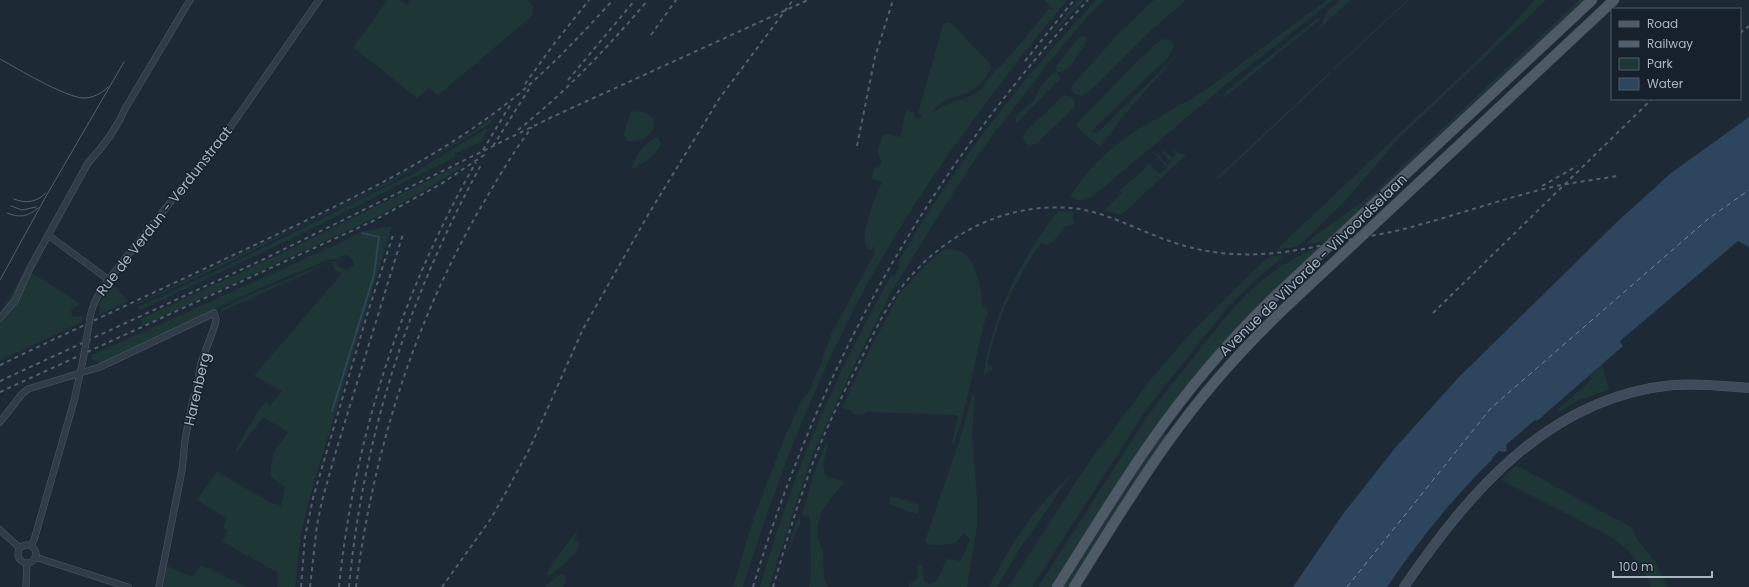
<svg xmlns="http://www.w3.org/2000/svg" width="1749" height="587" font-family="Poppins,sans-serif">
<rect width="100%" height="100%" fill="#1d2a36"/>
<path fill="#1f3637" d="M 388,0 L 398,0 L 408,5 L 412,0 L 527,0 L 533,6 L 532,16 L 438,95 L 429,88 L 417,98 L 353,47 Z
M 1044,0 L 1067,0 C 984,101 904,208 846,325 C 804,410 771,497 743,587 L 733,587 L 755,514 L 786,434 L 803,398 L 808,393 L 820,366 L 831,334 L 875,253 L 874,246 L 871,250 L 868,250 C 858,237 876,196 882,182 L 871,178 L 875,168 L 879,167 L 882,163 L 877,151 L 883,136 L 886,134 L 900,137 L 906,110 L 914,112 L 915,119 L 922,118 L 922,116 L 919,114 L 919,110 L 943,24 L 947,22 L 951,23 L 989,62 L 991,68 C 974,102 955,89 932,111 L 933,113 C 948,100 966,101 980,90 C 986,85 989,76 995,71 C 1015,52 1031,30 1049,9 L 1052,10 L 1053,8 Z
M 1078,0 L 1084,0 L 1050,36 Z
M 1096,0 L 1104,0 L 1088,16 L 1046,66 L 980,152 L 940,213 L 889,296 L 850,374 L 811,458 L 769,587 L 760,587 C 791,479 835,374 891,276 L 894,277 L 900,266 L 897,264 C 952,168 1020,81 1096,0 Z
M 1154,0 L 1186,0 L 1147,34 L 1091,90 L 1082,96 L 1074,94 L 1071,89 L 1073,85 L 1117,35 Z
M 1327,0 L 1333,0 L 1229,82 L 1092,197 L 1081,201 L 1070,196 L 1091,168 L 1111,149 L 1135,131 L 1203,92 Z
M 1340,0 L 1350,0 L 1315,33 L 1321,25 L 1327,12 Z
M 1407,0 L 1409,0 L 1334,70 L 1333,69 Z
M 1535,0 L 1546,0 L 1399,138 L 1346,200 L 1305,240 L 1298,246 L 1276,250 L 1493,45 Z
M 1579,0 L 1587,0 L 1331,238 L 1324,242 L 1307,244 L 1307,242 C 1331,223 1358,207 1380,187 Z
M 1318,18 L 1320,18 L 1317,22 L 1225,97 L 1223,97 L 1226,91 Z
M 1080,36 L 1087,37 C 1087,43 1084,44 1082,48 C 1075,57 1072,71 1058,72 L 1056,70 L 1057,65 Z
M 1165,39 C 1175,41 1175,47 1170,55 L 1092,131 L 1096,134 L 1178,54 L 1125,114 L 1100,147 L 1078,128 L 1076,124 L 1135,64 L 1159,41 Z
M 1054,72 L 1057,73 L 1061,78 L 1016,123 L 1016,117 L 1034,100 L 1042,85 Z
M 1330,72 L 1331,73 L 1219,179 L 1217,177 Z
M 1064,95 L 1072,97 L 1075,102 L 1075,107 L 1038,142 L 1029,146 L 1026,145 L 1023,139 L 1024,133 Z
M 634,111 C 671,115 652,144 627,141 L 624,135 L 630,112 Z
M 497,114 L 488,125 L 391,182 L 219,267 L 138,304 L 135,304 C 193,277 250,250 308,222 C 373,190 439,158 497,114 Z
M 485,129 L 488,129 L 481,142 L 454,154 L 455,157 L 295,237 L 141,310 L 137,307 L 190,285 L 142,304 L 212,273 L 414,173 Z
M 658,137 L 661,144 C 655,158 644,163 631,169 C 635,156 645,141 658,137 Z
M 1165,150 L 1172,158 L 1176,155 L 1172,150 L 1186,155 L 1121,215 L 1105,210 L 1122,193 L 1120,190 L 1150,164 L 1159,174 L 1167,168 L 1153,152 L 1159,155 L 1167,165 L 1171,162 L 1162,153 Z
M 468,163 L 425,190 L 370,220 L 142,326 L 141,319 L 299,245 L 459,165 L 460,167 Z
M 1058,211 L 1075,212 L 1072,216 L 1075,224 L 1064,227 L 1053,242 L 1045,245 L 1041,243 C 1013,285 998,315 987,365 L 992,366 L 992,369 L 988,371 L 983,378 C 992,315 1020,260 1058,211 Z
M 392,226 L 312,489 L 301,533 L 295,587 L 277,587 L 278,572 L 222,542 L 228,530 L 223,528 L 227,518 L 197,500 L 217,472 L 281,508 L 285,487 L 271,477 C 271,451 275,452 288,432 L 263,417 L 238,451 L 235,452 L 257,412 L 266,402 L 270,406 L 282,391 L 254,376 L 342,273 L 336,271 L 331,262 L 221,312 L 220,310 L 247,296 L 330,262 L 336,262 L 341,268 L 348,270 L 354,266 L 354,260 L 347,255 L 342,256 L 338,259 L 327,260 L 237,298 L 102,364 L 91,359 L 92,355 L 344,241 L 360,232 Z
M 1321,247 L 1288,279 L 1128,467 L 1052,587 L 1038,587 L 1147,417 C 1161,397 1177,378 1192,359 C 1220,323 1246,288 1285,264 C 1297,257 1308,250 1321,247 Z
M 944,249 C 950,249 955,249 960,251 C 977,259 981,290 983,306 L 988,310 C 974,355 970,402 953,446 L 952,442 L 958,415 L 867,412 L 864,414 L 854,415 L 851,410 L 842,408 L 861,367 L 899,294 L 923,268 Z
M 1285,255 L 1250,285 L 1227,308 L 1148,407 L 1032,587 L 1008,587 L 1087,465 L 1155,374 L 1192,332 L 1268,257 Z
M 26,269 L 80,304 L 71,310 L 72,317 L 84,316 L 82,322 L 0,360 L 0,313 Z
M 112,284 L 128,301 L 99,315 L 100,302 Z
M 1602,365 L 1609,389 L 1583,399 L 1582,398 L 1561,411 L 1557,410 L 1592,379 L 1590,375 Z
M 972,396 L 975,396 L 972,435 L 977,499 L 977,526 L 967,587 L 909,587 L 909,584 L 917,579 L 918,565 L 922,565 L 924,581 L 929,584 L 935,583 L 947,559 L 961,561 L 970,540 L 965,533 C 961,535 960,539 956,542 C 951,545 933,546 927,544 L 925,541 L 962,433 Z
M 1162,433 L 1166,434 L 1167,436 L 1070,587 L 1061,587 L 1124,487 Z
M 826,443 L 828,445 L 823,464 L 825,476 L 845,482 C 830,499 814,515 818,539 C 819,544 823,548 823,554 C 824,565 822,577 828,587 L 809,587 L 811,570 L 810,519 L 809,515 L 805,517 L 802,514 L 816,468 Z
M 1516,465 L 1632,528 L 1637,539 L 1654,560 L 1667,587 L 1651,587 C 1642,564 1629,548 1608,535 L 1501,480 Z
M 1074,471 L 1020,548 L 997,587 L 989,587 C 1005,554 1025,522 1050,495 C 1058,486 1067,480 1074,471 Z
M 891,496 L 920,505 L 918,514 L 888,504 Z
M 800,515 L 800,525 L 797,528 L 786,558 L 785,560 L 795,526 Z
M 580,529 L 574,539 L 580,543 L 575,554 L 550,576 L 546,574 L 569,541 Z
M 201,565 L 247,587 L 163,587 L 167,566 L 193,577 Z
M 559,575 L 562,574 L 566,578 L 563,587 L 544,587 Z"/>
<path fill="#2d455d" d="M 1749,117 L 1749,247 L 1738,241 L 1620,341 L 1623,346 L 1537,421 L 1535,420 L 1507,444 L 1506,447 L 1507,450 L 1505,452 L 1499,451 L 1492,458 L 1493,459 C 1452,498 1419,541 1387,587 L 1293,587 L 1343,514 L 1395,448 L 1458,378 L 1617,222 L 1671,173 Z"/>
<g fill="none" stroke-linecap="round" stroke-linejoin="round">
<path stroke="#2d455d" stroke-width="2" d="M 332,411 L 374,275 L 379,237 L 362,233"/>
<path stroke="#678aab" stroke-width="1" stroke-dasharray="5 4" stroke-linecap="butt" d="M 1347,587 L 1491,408 L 1708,219 L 1749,190"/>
<g stroke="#4e5965" stroke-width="7">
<path id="minor" d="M 48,235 L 109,280
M 0,318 L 15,301 L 30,268 L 88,163 C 103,147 117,128 126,107 L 190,0
M 90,318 C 93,300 102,289 112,275 L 229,129 L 319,0
M 0,422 L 22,394 L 28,389 L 100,367 L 214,313 L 216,319 L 215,325 L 201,363 L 196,392 L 193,399 L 185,440 L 182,470 L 159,587
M 0,530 L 20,548
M18 554a9 9 0 1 1 18 0a9 9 0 1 1-18 0Z
M 31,546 L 34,540 L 74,401 L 83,360
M 35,557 L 128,587
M 26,587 L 27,563"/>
</g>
<g stroke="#4e5965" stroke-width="10">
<path id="secondary" d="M 1404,587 C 1470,491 1549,397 1673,385 C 1699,383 1724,386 1749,388"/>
</g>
<g stroke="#3a4550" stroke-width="11">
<path id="primary" d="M 1057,587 C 1087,540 1116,492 1148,446 C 1184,394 1225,345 1271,300 L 1592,0
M 1074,587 C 1104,539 1134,489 1168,442 C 1202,394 1242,349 1285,308 L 1614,0"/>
</g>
<use href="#minor" stroke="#303c47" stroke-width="6"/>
<use href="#secondary" stroke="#3e4b5a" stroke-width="9"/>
<use href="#primary" stroke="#4e5b67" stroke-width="10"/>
<path stroke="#52606e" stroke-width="1" d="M 0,59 C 18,69 65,97 83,98 C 93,98 101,94 108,87
M 14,199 C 26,204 37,202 46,193
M 11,206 L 22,210 L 36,207
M 7,213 C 19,218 28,217 38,208
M 0,280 L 45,198 L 124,62"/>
<path stroke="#52606e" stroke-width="2" stroke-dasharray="4 4" stroke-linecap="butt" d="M 1740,33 L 1749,26
M 651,35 L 676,0
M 1025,61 L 1074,0
M 568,80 L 635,0
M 525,84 L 554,44 L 589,0
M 518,130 C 566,92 608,47 648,0
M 493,146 L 529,89
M 857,146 L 875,57 L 893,0
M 483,150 L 512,102
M 1542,186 L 1577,166
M 1433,313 L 1652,99
M 0,365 C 94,320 188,277 282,232 C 358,196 434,159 501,108 C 543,76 578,38 613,0
M 0,381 L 260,261 L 552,117 L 808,0
M 0,392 L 371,222 L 441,184 L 487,153
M 301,587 L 305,537 L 313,498 L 367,315 L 393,235
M 310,587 L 317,525 L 322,501 L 336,451 L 403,234
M 339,587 C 354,438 402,292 476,162
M 349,587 C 363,437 409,296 481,165
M 356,587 C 373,453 413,324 481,207 C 497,180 513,152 532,127
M 442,587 L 490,520 L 505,494 L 529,450 L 583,329 L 648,215 L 719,99 L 793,0
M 753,587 C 820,365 929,170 1088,0
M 773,587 C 783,554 792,521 804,488 C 818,445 838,403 859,363 C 871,339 882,314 898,292 C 938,237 1003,202 1072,208 C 1106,212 1133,228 1164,239 C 1195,251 1228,256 1261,254 C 1290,253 1318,246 1347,240 C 1365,237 1383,234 1400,230 C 1451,217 1501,199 1552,187 C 1574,182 1595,180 1617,176"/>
<g stroke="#4e5965" stroke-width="7" stroke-linecap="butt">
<path id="minor-bridge" d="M 83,360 L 90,318"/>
</g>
<use href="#minor-bridge" stroke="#303c47" stroke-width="6"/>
</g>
<g text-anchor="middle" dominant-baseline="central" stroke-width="3" stroke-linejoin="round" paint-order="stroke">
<g font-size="14" fill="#aab6c4" stroke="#16212b">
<text transform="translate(164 211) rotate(-52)">Rue de Verdun - Verdunstraat</text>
<text transform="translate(1313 265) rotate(-44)">Avenue de Vilvorde - Vilvoordselaan</text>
<text transform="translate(197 389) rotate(-77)">Harenberg</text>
</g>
</g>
<rect x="1611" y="8" width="130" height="92" fill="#16212b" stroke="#515d68"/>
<rect x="1619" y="21" width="20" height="6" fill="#4e5b67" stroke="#515d68"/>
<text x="1647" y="28" font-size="12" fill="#aab6c4">Road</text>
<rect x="1619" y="41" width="20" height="6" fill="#52606e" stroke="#515d68"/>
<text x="1647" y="48" font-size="12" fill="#aab6c4">Railway</text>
<rect x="1619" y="58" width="20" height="12" fill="#1f3637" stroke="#515d68"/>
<text x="1647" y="68" font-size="12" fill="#aab6c4">Park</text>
<rect x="1619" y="78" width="20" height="12" fill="#2d455d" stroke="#515d68"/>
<text x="1647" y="88" font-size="12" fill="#aab6c4">Water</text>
<path d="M1613 571v6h99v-6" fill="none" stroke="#aab6c4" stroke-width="2"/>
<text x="1619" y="571" font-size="12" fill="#aab6c4" stroke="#16212b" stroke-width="3" paint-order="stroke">100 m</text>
</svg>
